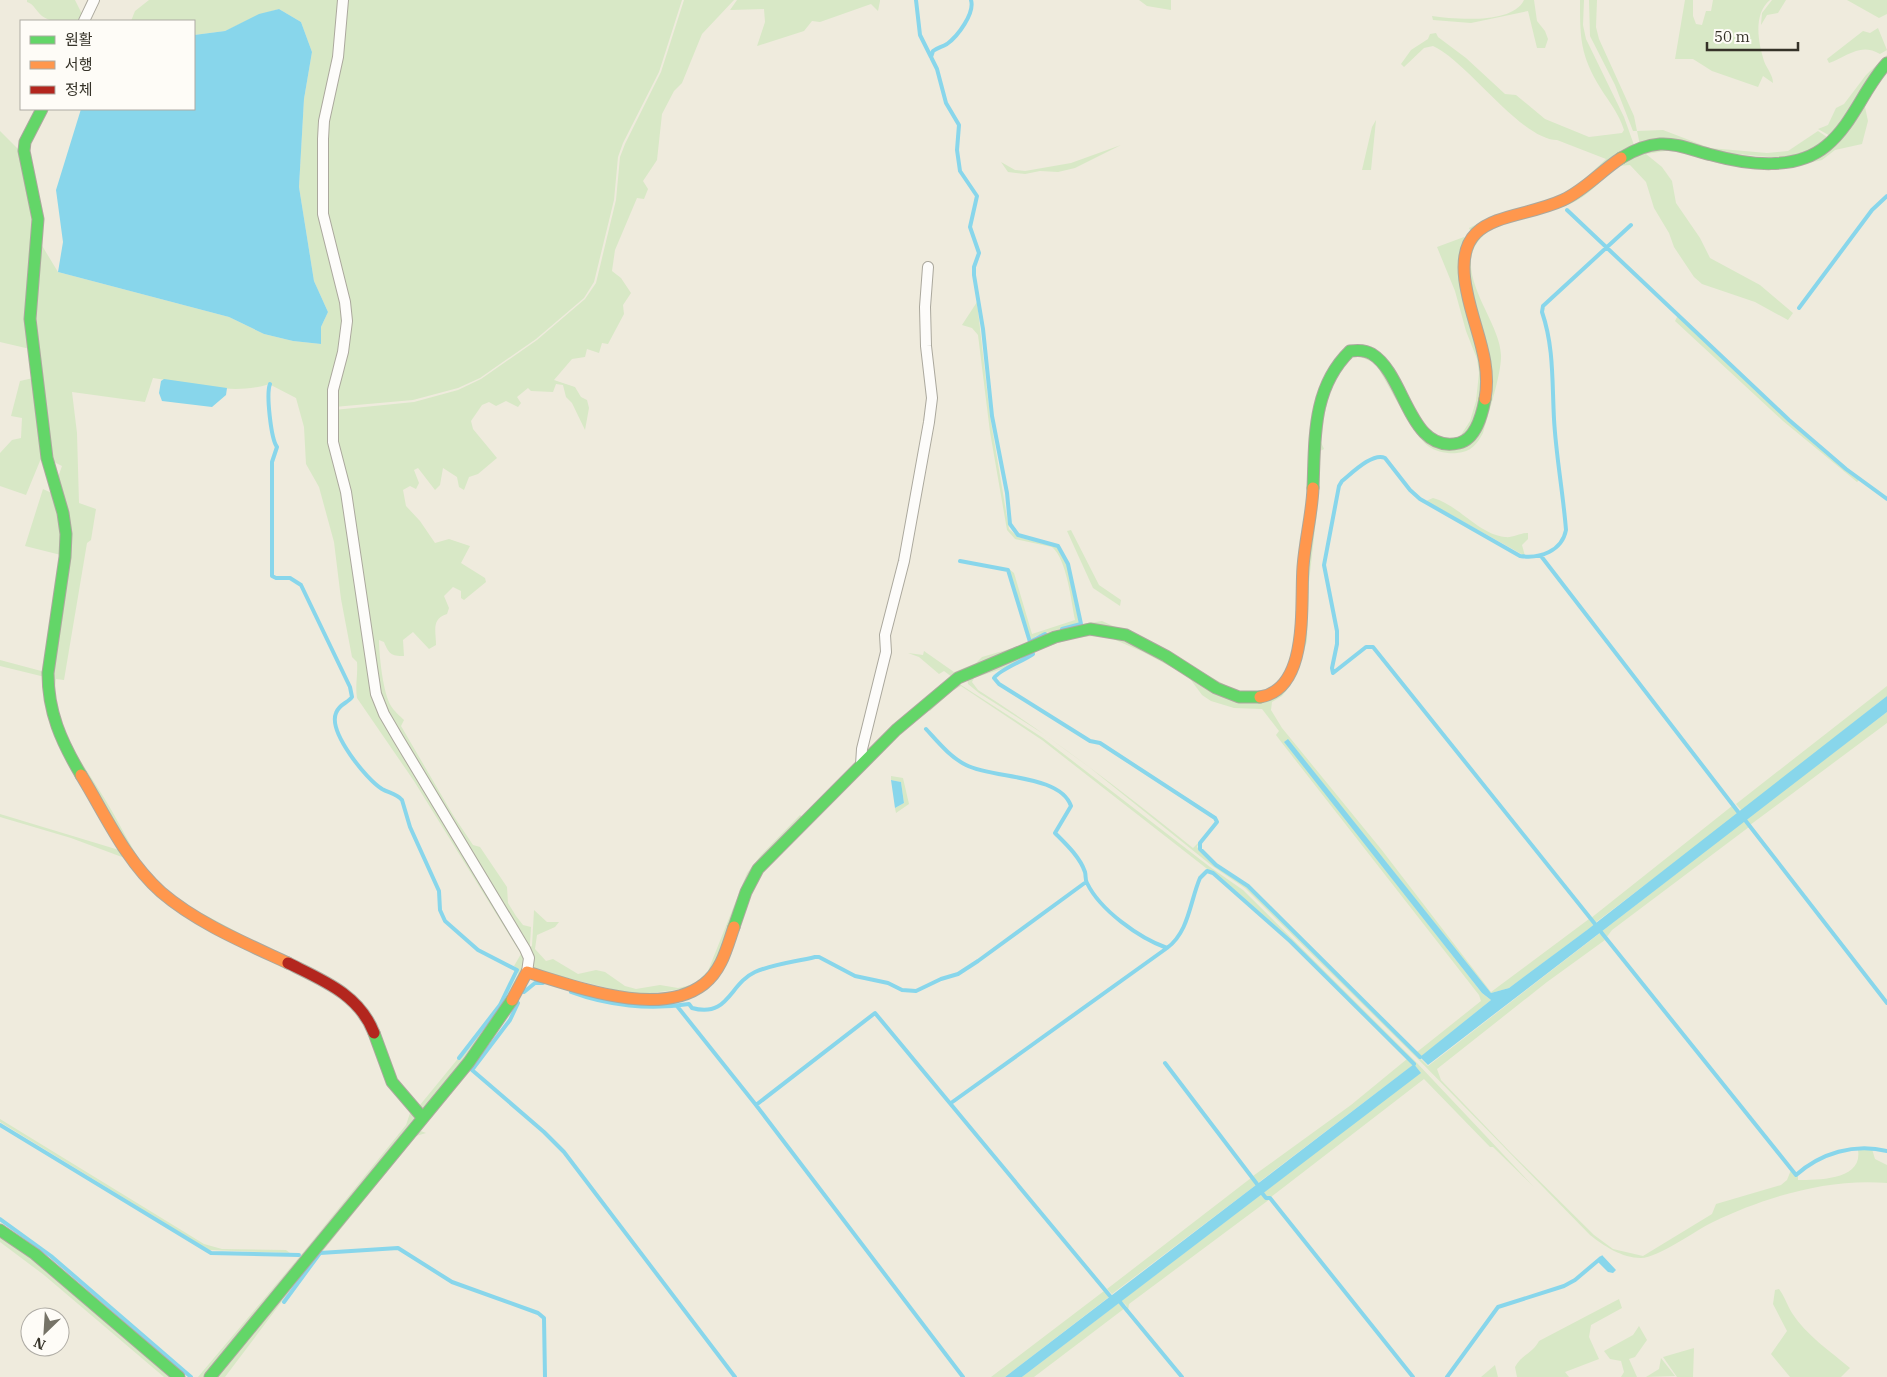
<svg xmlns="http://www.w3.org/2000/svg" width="1887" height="1377" font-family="'IBM Plex Serif','Noto Sans KR',serif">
<rect width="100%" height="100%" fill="#efebdd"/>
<path fill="#d8e8c6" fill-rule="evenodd" d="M 27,0 L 75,0 L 82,14 L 79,21 C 66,21 53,24 42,16 C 36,11 34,4 27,2 Z
M 149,0 L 338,0 L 330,82 L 318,132 L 319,216 L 336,281 L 342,321 L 339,351 L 329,394 L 329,445 L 345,503 L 371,681 L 375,702 L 384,721 L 526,958 C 528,992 448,1081 425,1109 C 394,1107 382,1043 371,1020 C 367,1012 361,1005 354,999 L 177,901 L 158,886 L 131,853 L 69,749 L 53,714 L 50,703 L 51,674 L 69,543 L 66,512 L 57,480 L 62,466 L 48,459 L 33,312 L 41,244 L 58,272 L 229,317 L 264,334 L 293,341 L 321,344 L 321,327 L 328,312 L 314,281 L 299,187 L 304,99 L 312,52 L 301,22 L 279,9 L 259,15 L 225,31 L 194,35 L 194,21 L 131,21 L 135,11 ZM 153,378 C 189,383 234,396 269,384 L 296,398 L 304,427 L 306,464 L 319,487 L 334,542 L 341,599 L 352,657 L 357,662 C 358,675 355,686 357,698 L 414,781 L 521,954 L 514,966 L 518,969 L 518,974 L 501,1006 L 420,1105 C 388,1098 383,1029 363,1005 C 349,989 324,979 305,969 C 263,945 220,923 177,900 C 141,874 128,837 106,801 C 90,775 72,750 59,721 L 54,702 L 56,679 L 64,680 L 87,543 L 91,540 L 96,509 L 79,503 L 77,433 L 72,392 L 145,402 Z
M 345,0 L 682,0 L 659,72 L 623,143 L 618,157 L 614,200 L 594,282 L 584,298 L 536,339 L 480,378 L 458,388 L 413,400 L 334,407 L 348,335 L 325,214 L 328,112 Z
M 684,0 L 734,0 L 702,34 L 682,83 L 674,91 L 662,114 L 657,160 L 643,181 L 648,189 L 644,199 L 637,198 L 615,250 L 612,271 L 621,278 L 631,293 L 623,305 L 624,314 L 608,344 L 602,343 L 599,353 L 587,349 L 585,357 L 572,359 L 554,380 L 575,387 L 581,397 L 587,400 L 589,408 L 585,430 L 572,403 L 566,397 L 563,385 L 556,384 L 553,392 L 531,391 L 528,388 L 517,397 L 521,403 L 518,407 L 506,401 L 496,406 L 489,402 L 482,405 L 471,421 L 473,429 L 497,458 L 478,474 L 469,477 L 464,490 L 459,487 L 457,477 L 443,468 L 440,485 L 435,490 L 418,468 L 414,470 L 419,483 L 416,489 L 410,486 L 403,490 L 406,506 L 420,521 L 435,543 L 449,539 L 470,546 L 461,563 L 485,578 L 486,582 L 464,600 L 461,598 L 461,591 L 453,587 L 444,596 L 449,608 L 447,614 C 431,619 436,631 436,645 L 429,649 L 413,632 L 403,640 L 404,656 C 391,656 389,654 384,642 L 379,640 C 379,655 383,694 391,706 C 394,711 400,716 404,720 L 401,726 L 453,815 L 473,845 L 480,847 L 507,887 L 508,903 L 516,916 L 523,925 L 531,927 L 530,945 L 527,947 L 387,713 L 382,700 L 340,467 L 334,410 L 414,402 L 458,390 L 481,379 L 537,340 L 585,299 L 596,283 L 616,200 L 620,157 L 625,144 L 661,72 Z
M 737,0 L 880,0 L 880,1 L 878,11 L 871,4 L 820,22 L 812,21 L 804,31 L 757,46 L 765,22 L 764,9 L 730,10 Z
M 1139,0 L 1171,0 L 1171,10 L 1147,6 Z
M 1524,0 L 1534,0 L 1537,21 L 1545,31 L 1548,39 L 1545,48 L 1537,48 L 1528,11 L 1471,23 L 1433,20 L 1432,16 C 1454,19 1512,25 1524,0 Z
M 1580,0 L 1584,0 L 1583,25 L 1586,39 L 1624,117 L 1634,145 C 1607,160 1588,185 1561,198 C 1531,212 1497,211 1471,232 L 1469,228 C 1498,212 1527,209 1557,197 C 1576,188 1591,173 1606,159 L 1557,140 C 1521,140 1467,61 1433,46 L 1424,48 L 1404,67 L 1401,64 L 1411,50 L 1428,39 L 1430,34 L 1436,33 L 1438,37 L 1466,58 L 1505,94 L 1516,95 L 1545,119 L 1589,137 L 1622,133 L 1624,130 C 1619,114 1610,103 1601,89 C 1580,55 1580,38 1580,0 Z
M 1589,0 L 1597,0 L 1596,27 L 1599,39 L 1634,116 L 1637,131 L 1663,130 L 1710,148 L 1767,153 L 1788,151 L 1818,131 L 1830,139 L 1818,149 L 1781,158 L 1640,145 L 1637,131 L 1633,131 L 1615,85 L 1590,36 Z
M 1685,0 L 1693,0 L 1693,16 L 1696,24 L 1702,25 L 1706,11 L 1711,11 L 1713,0 L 1770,0 C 1753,14 1758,42 1764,61 C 1767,69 1773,75 1773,83 L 1763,76 L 1758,87 L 1712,71 L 1693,59 L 1675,59 Z
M 1772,0 L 1786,0 L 1778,13 L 1767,15 L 1761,25 L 1762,13 Z
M 1847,0 L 1887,0 L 1887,14 L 1879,18 Z
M 1878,28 L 1887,50 L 1880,54 C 1860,42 1847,57 1829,63 L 1827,59 L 1863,31 L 1870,33 Z
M 1887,55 L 1887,59 L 1832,137 L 1818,129 L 1828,125 L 1836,108 L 1844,104 L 1866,75 Z
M 1887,67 L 1887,72 L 1871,93 L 1865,107 L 1868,121 L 1862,144 L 1835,150 L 1822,160 L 1813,162 L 1776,167 L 1721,164 L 1672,150 L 1646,154 L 1662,167 L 1672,181 L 1676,203 L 1700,238 L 1710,258 L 1760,285 L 1793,313 L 1788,320 L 1755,302 L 1702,284 L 1694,277 L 1674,247 L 1669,233 L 1654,208 L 1646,182 L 1630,165 L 1617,166 C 1602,180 1588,196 1570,204 C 1543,216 1507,214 1484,235 C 1447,268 1500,319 1501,355 C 1502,371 1488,416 1483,433 C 1477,444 1471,452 1457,453 C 1448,454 1436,452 1428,446 C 1413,435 1387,382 1375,363 L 1358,356 L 1352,357 L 1341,366 L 1332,384 L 1325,412 L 1320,440 L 1324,449 L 1320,451 L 1318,455 L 1317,511 L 1309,582 L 1307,641 L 1301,661 L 1290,686 L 1282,696 L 1272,702 L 1271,710 L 1282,728 L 1381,849 L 1491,992 L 1589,919 L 1594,925 L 1509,988 L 1491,993 L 1288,740 L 1285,742 L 1482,993 L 1491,1000 L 1421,1057 L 1417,1052 L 1481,1001 L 1479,995 L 1282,743 L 1276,735 L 1279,731 L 1262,709 L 1234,708 L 1211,701 L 1202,695 L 1188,676 L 1143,652 L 1104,635 L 1074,638 L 1040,649 L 1014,665 L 974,678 L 972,682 L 978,690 C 1055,739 1122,791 1193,848 L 1199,842 L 1197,847 L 1215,866 L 1247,887 L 1428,1066 L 1600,933 L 1605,940 L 1547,982 L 1437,1069 L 1441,1080 L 1511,1153 L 1594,1235 L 1613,1249 L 1643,1256 L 1712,1214 L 1716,1204 L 1781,1185 L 1787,1180 L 1791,1170 L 1796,1177 L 1798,1175 L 1798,1180 C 1819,1180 1863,1180 1858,1150 L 1872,1149 L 1875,1159 L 1887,1165 L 1887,1183 C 1828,1178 1765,1197 1713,1222 C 1696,1230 1658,1258 1641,1258 C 1622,1258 1604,1246 1590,1235 L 1417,1058 L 1245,888 L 1211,865 L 1089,767 L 1045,735 L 979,693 L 968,684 L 967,679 L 976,672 C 1010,658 1061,630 1097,632 C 1135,635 1171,662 1203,682 C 1212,687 1221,695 1232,698 C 1251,704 1275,702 1287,685 C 1294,675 1300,662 1301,650 C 1306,615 1303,579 1308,545 C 1310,535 1313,525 1314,515 C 1317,487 1312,312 1378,362 C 1394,384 1409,427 1429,442 C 1438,449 1451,451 1461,446 C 1474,441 1480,429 1483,417 C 1497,367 1481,332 1468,284 C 1466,265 1466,245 1482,232 C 1504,213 1538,214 1564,203 C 1599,187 1618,149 1660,147 C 1678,146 1694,153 1711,158 C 1739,166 1777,169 1805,161 C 1850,150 1857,95 1887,67 Z
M 1376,120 L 1371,170 L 1362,170 L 1372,127 Z
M 0,131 L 20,151 L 34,218 L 30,349 L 0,342 Z
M 1121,145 L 1075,168 L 1058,172 L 1040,171 L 1025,174 L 1008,172 L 1001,162 L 1015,170 L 1025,171 L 1071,163 Z
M 1464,237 L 1467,240 L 1462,253 L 1481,358 L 1482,383 L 1473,428 L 1459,438 L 1470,421 L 1476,401 L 1479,373 L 1477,359 L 1466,331 L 1455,291 L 1437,247 Z
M 977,302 L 990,416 L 1009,529 L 1018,537 L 1057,547 L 1067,565 L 1079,623 L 1036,636 L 1030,641 L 1009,569 L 1014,573 L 1032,634 L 1075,620 C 1071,600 1067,560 1052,547 L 1015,539 L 1007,530 L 990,432 L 978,335 L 972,328 L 962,325 Z
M 1678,315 L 1788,421 L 1860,479 L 1857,482 L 1783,421 L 1675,321 Z
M 33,378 L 42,456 L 26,495 L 0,486 L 0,453 L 12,440 L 21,438 L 22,418 L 11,416 L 20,381 Z
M 43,489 L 54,494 L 61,525 L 61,555 L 25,546 Z
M 1433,498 C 1459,505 1478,534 1505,537 C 1513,538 1520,533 1528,533 L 1528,539 L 1522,545 L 1525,556 L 1426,501 Z
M 1071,530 L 1099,585 L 1121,600 L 1120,606 L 1093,588 L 1067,531 Z
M 1304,540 C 1293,589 1320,712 1234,693 L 1127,633 L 1099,627 L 1079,628 L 1054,635 L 952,677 L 944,671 L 939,674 L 919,657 L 908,653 L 923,655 L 924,651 L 954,672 L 976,663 L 982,657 L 1030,643 L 1037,638 L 1076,625 L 1102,621 L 1151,643 L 1236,691 C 1246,692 1258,695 1267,691 C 1303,674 1297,587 1299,553 L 1301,542 Z
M 0,660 L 45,672 L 45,677 L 0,666 Z
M 958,683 L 1043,738 L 1210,867 L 1243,890 L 1417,1063 L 1534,1187 L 1493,1147 L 1490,1147 L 1424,1079 L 1271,1197 L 1266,1197 L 1263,1193 L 1420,1072 L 1414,1064 L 1290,941 L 1238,893 L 1042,740 L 961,686 L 952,691 L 930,711 L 925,710 Z
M 1887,686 L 1887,696 L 1742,811 L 1736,804 Z
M 1887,712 L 1887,723 L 1750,825 L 1746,819 Z
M 891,776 L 903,778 L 909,804 L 896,813 L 895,808 L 904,803 L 901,782 L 891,780 Z
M 1732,806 L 1738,814 L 1595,923 L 1591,918 Z
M 0,814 L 119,850 L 130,860 L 71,838 L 0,817 Z
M 800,815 L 804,819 L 768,855 L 719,964 L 697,987 L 636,995 L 531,969 L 528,949 L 532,946 L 534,910 L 547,922 L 559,922 L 555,927 L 537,935 L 535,949 L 546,961 L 553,959 L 578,974 L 596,970 L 605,972 L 625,986 L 636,989 L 660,985 L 678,988 L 695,984 L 708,971 L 747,873 L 761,855 Z
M 1744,821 L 1749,827 L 1612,930 L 1606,938 L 1601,932 Z
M 1407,1059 L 1413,1065 L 1258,1183 L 1253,1176 L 1351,1105 Z
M 410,1113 L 415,1117 L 208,1377 L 198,1377 L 300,1256 L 406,1125 Z
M 0,1119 L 204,1244 L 222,1249 L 286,1250 L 290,1253 L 209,1250 L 0,1122 Z
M 418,1130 L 426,1133 L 416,1136 L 323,1251 L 320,1251 L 225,1377 L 214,1377 Z
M 1251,1178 L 1256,1185 L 1112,1294 L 1107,1289 Z
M 1262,1194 L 1265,1199 L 1270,1199 L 1129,1304 L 1128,1311 L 1126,1305 L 1121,1301 Z
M 0,1234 L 39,1263 L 173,1377 L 164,1377 L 44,1275 L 0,1242 Z
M 1779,1289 C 1785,1297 1787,1305 1792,1313 C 1806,1335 1830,1351 1850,1368 L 1841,1377 L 1790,1377 L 1771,1354 L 1787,1331 L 1773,1304 L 1775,1290 Z
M 1104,1291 L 1109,1297 L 1005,1377 L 991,1377 Z
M 1619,1299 L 1622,1308 L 1591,1325 L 1589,1337 L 1599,1359 L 1565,1372 L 1569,1377 L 1517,1377 L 1515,1367 C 1521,1355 1533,1353 1539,1341 Z
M 1120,1302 L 1125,1308 L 1034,1377 L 1022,1377 Z
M 1639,1326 L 1647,1340 L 1635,1357 L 1629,1359 L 1637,1377 L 1621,1377 L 1624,1372 L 1621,1361 L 1610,1359 L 1604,1351 L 1633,1335 Z
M 1694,1348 L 1693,1377 L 1677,1377 L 1663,1357 Z
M 1661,1358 L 1675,1376 L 1646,1377 L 1659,1369 Z
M 1495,1365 L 1498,1377 L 1481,1377 Z"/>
<path fill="#88d6eb" d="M 279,9 L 301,22 L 312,52 L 304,99 L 299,187 L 314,281 L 328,312 L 321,327 L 321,344 L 293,341 L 264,334 L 229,317 L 58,272 L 63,242 L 56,190 L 81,109 L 194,109 L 194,35 L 225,31 L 259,14 Z
M 164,379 L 227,388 L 226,395 L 212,407 L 162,401 L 159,393 L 161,381 Z
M 1887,696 L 1887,712 L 1428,1065 L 1420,1057 L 1491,1000 L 1482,993 L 1284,742 L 1288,739 L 1491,993 L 1509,988 L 1587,930 Z
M 891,780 L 901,782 L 904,803 L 895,808 Z
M 1414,1064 L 1421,1073 L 1022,1377 L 1005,1377 Z
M 1602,1255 L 1616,1270 L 1613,1273 L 1608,1272 L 1598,1262 Z"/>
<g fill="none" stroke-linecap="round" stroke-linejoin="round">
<path stroke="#88d6eb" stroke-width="4" d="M 916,0 L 920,35 L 937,69 L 946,103 L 959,125 L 957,150 L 960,171 L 977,196 L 970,227 L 979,253 L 974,267 L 974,275 L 983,329 L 992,416 L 1007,493 L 1010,524 L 1018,535 L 1058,546 L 1068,564 L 1081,624 L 1062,629
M 931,57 L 933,51 C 937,48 942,47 947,44 C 958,36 975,13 971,0
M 1567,210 L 1789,420 L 1846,469 L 1887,499
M 1799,308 L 1872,210 L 1887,196
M 270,384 C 266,394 271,439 277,447 L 272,462 L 272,576 L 276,578 L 290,578 L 301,585 L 350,687 L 352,697 C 348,703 339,704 336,713 C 328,732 366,779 382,789 C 389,793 397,794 402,800 L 410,827 L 439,891 L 440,910 L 445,921 L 478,950 L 517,970 L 500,1005 L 459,1058
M 1541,556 L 1739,813
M 960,561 L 1008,570 L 1030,642 L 1045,634
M 1033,654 C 1023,661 999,670 994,678 L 999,684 L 1090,741 L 1100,743 L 1215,818 L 1217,822 L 1200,843 L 1200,849 L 1216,865 L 1248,886 L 1420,1057
M 926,729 C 938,742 950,757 966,765 C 993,779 1060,774 1071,806 L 1055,833 C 1066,844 1080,857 1085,872 C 1086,876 1085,880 1087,883 C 1100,910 1139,938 1167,948 C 1189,932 1190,901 1200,878 L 1207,871 L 1213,873 L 1290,941 L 1414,1064
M 1745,820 L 1887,1003
M 1595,924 L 1373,647 L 1366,647 L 1333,673 L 1332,668 L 1337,644 L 1337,631 L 1324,565 L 1339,486 L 1342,481 C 1352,473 1373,452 1385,458 L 1410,490 L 1420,499 L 1520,556 C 1540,559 1562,551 1566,530 C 1563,492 1556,456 1554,419 C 1552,382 1554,347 1542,312 L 1543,306 L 1631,225
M 1601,932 L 1796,1175 C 1821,1153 1854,1143 1887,1151
M 524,992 L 535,983 L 543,983
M 571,992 C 608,1006 650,1010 689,1004 L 692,1008 C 729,1018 729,984 755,972 C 773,964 795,962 815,957 L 819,957 L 855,976 L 888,983 L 902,990 L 916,991 L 941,979 L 958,974 L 978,961 L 1086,882
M 518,1003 L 510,1020 L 472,1070 L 544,1132 L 564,1152 L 735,1377
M 677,1006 L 756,1105 L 963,1377
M 1165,1063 L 1257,1184
M 951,1103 L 1167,948
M 756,1105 L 875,1013 L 1110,1296
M 0,1125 L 211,1253 L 299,1255
M 1262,1193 L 1266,1198 L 1270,1198 L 1413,1377
M 0,1219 L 51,1256 L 191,1377
M 284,1302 L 320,1253 L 398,1248 L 452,1282 L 538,1313 L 544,1318 L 545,1377
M 1120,1302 L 1182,1377
M 1447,1377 L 1498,1307 L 1564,1286 L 1575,1280 L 1601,1258"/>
<g stroke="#aba89d" stroke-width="12">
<path id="street" d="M 343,0 L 338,57 L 324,121 L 323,139 L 323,214 L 345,302 L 347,321 L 343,352 L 333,390 L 333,442 L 346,492 L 376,694 L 384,714 L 398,738 L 525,949 L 529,958 L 527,972
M 84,21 L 94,0
M 861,765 L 862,749 L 886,652 L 885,635 L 904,561 L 929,422 L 932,398 L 926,346 L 925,307 L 928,267"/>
</g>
<g stroke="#aba89d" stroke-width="13">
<path id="fast" d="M 42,109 L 25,142 L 24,151 L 38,219 L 30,319 L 47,458 L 63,513 L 66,534 L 65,557 L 48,673 C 48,712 61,741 81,775
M 1621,158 C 1634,150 1646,145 1660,144 C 1678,143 1695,151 1712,155 C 1748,165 1796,171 1826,146 C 1853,124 1864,88 1887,63
M 1313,488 C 1315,438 1312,388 1350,351 C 1357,350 1366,350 1372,354 C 1406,375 1409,455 1459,443 C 1476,439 1482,415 1485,399
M 734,927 L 746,892 L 758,869 L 896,730 L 958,678 L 1055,637 L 1090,629 L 1126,635 L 1166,656 L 1216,688 L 1239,697 L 1260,697
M 374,1033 L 392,1082 L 422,1117
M 0,1230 L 35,1254 L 179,1377
M 210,1377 L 469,1062 L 512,1000"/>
</g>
<g stroke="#aba89d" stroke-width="13">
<path id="slow" d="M 1485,399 C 1492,361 1474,329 1467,292 C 1449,210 1513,223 1563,200 C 1585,190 1601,171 1621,158
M 1260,697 C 1310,689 1300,604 1303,567 C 1305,540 1312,514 1313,488
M 81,775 C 105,814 125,860 161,892 C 197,923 245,943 288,963
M 512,1000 L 527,972 C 575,986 659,1019 704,984 C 722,970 727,947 734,927"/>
</g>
<g stroke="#aba89d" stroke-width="13">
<path id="jam" d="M 288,963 C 322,980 359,994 374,1033"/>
</g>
<use href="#street" stroke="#fdfcfa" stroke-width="10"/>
<use href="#fast" stroke="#63d668" stroke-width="11"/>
<use href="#slow" stroke="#ff974d" stroke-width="11"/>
<use href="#jam" stroke="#b3261e" stroke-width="11"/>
</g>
<rect x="20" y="20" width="175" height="90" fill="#fefcf7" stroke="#aeaba4"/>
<rect x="30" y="36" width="25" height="8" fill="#63d668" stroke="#aeaba4"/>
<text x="65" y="45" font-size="15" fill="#353228">원활</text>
<rect x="30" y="61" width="25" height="8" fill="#ff974d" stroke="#aeaba4"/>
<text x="65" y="70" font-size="15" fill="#353228">서행</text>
<rect x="30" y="86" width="25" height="8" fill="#b3261e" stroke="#aeaba4"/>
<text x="65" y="95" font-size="15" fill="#353228">정체</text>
<g transform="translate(45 1332) rotate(205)"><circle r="24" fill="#fefcf7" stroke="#aeaba4"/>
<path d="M0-4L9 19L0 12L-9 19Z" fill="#767367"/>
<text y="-8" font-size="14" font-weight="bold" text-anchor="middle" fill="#353228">N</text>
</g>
<path d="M1707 42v8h91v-8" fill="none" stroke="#353228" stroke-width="2.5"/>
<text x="1714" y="42" font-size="15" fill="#353228" stroke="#fefcf7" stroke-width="4" paint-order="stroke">50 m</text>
</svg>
